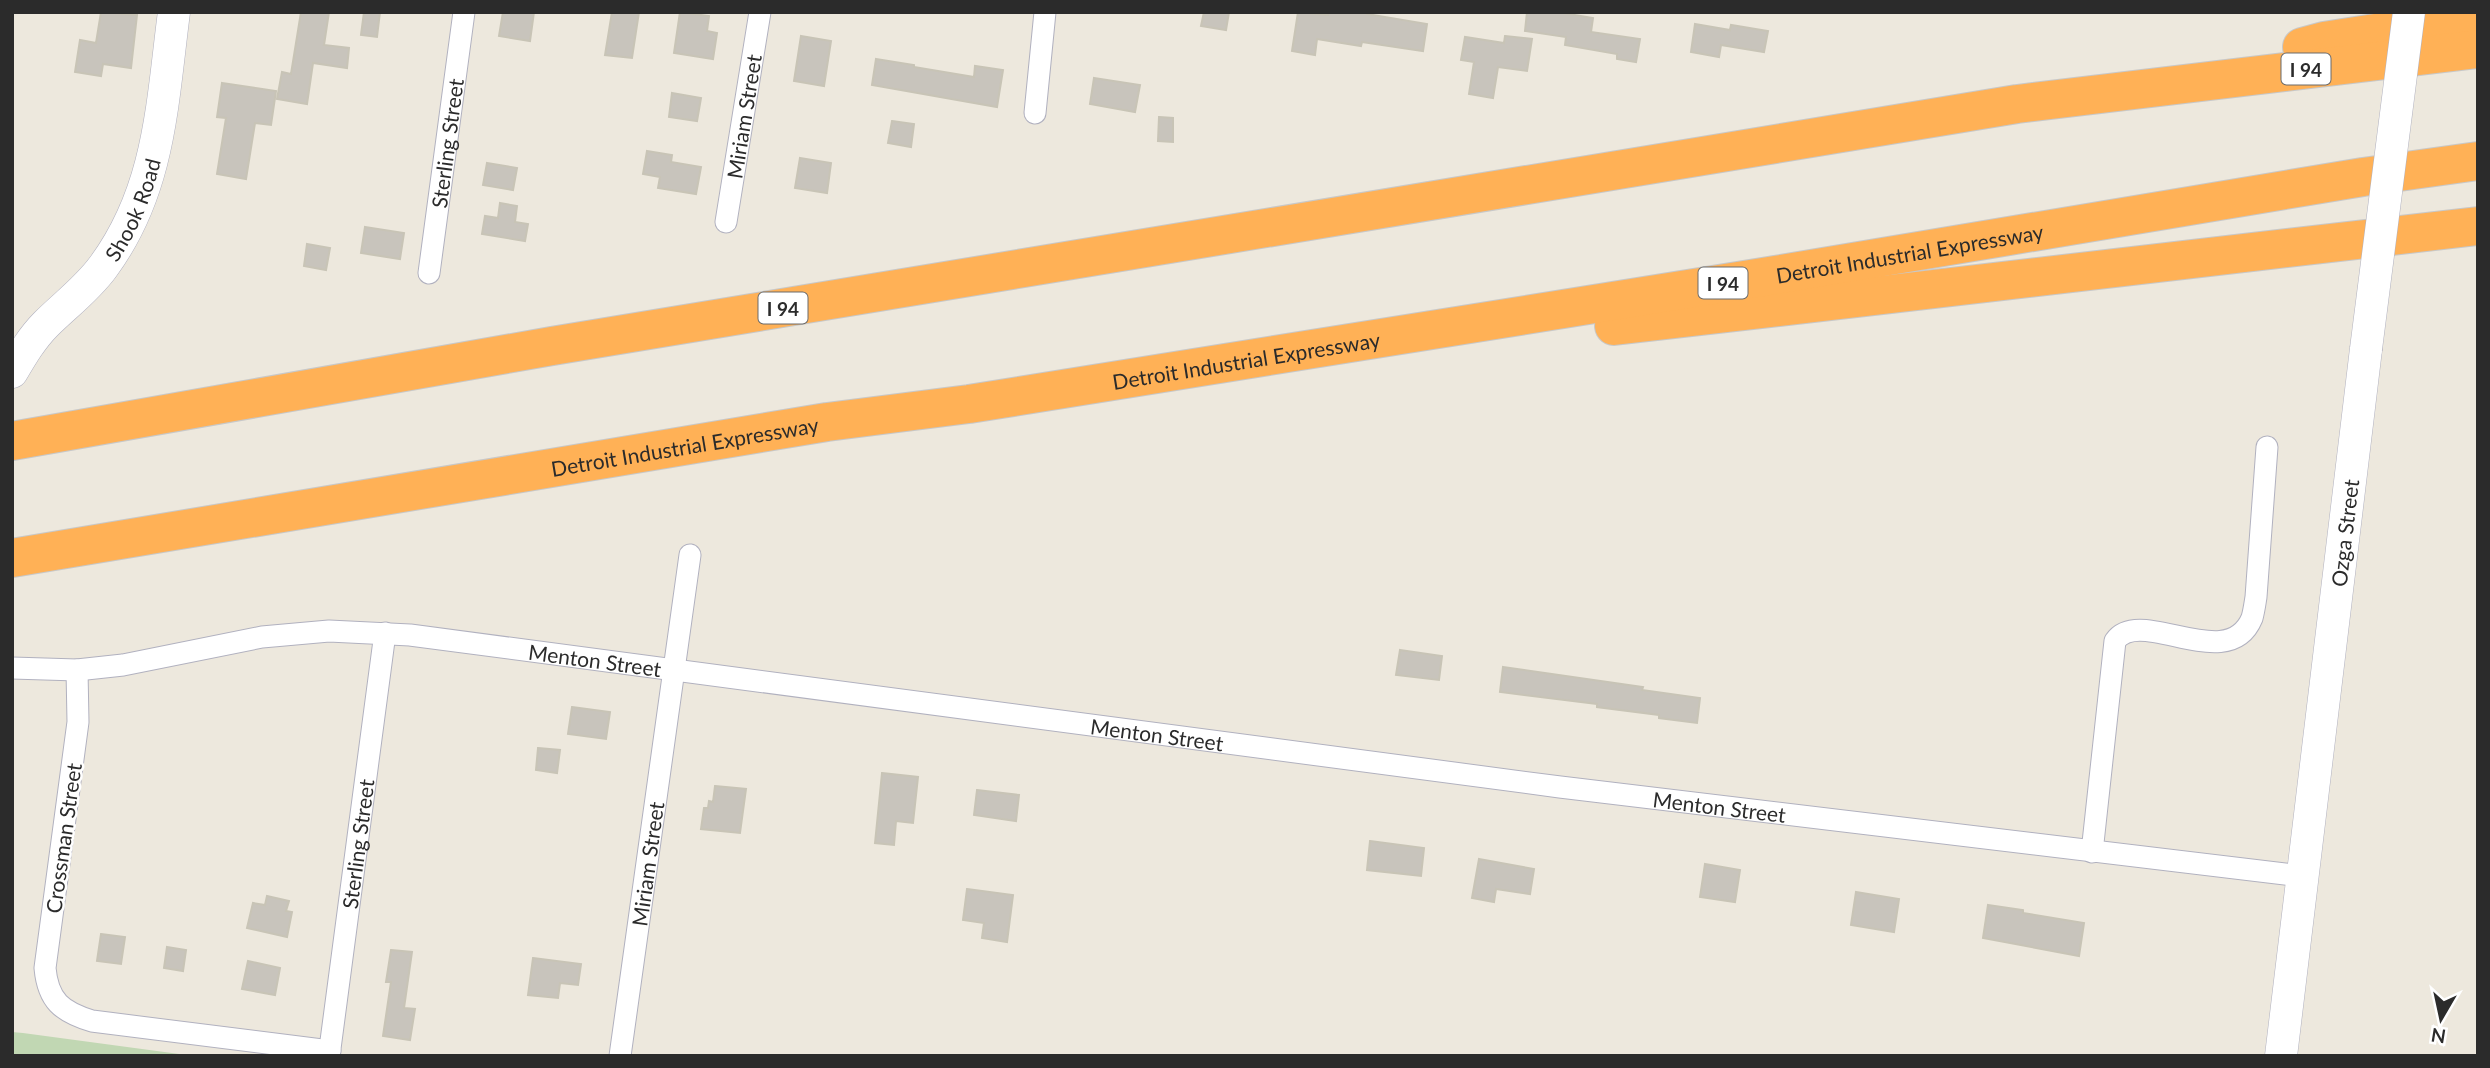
<svg xmlns="http://www.w3.org/2000/svg" width="2490" height="1068" font-family="Lato,sans-serif">
<rect width="100%" height="100%" fill="#ede8dd"/>
<path fill="#c1d7b3" d="M 12,1032 L 23,1033 L 194,1056 L 12,1056 Z"/>
<path fill="#c8c4bc" stroke="#c8c4b6" stroke-width="2" d="M 101,12 L 137,15 L 131,68 L 103,64 L 101,76 L 75,72 L 80,40 L 96,43 Z
M 301,12 L 329,12 L 324,45 L 349,48 L 347,68 L 313,63 L 307,104 L 277,99 L 282,72 L 291,74 Z
M 364,12 L 380,12 L 377,37 L 361,35 Z
M 503,12 L 534,12 L 530,41 L 499,36 Z
M 612,12 L 639,12 L 632,58 L 605,55 Z
M 680,12 L 709,16 L 707,31 L 717,33 L 713,59 L 674,53 Z
M 1204,12 L 1229,12 L 1226,30 L 1201,26 Z
M 1298,12 L 1328,15 L 1328,12 L 1367,12 L 1367,14 L 1427,24 L 1423,51 L 1362,42 L 1361,46 L 1317,39 L 1315,55 L 1292,51 Z
M 1527,12 L 1557,12 L 1593,18 L 1591,32 L 1640,39 L 1636,62 L 1617,59 L 1617,54 L 1565,45 L 1566,37 L 1525,31 Z
M 1695,24 L 1730,30 L 1731,25 L 1768,31 L 1764,52 L 1721,45 L 1719,57 L 1691,52 Z
M 801,36 L 831,41 L 824,86 L 794,81 Z
M 1505,36 L 1532,39 L 1527,71 L 1498,67 L 1493,98 L 1469,94 L 1474,62 L 1461,60 L 1465,37 L 1504,43 Z
M 876,59 L 914,65 L 914,67 L 974,77 L 975,66 L 1003,70 L 997,107 L 872,85 Z
M 1094,78 L 1140,85 L 1135,112 L 1090,104 Z
M 222,83 L 276,91 L 271,125 L 255,123 L 246,179 L 217,174 L 226,118 L 217,117 Z
M 672,93 L 701,98 L 697,121 L 669,117 Z
M 1159,117 L 1173,118 L 1173,142 L 1158,141 Z
M 892,121 L 914,124 L 911,147 L 888,143 Z
M 647,151 L 672,155 L 671,162 L 701,167 L 696,194 L 658,188 L 660,177 L 643,174 Z
M 800,158 L 831,163 L 827,193 L 795,188 Z
M 487,163 L 517,168 L 513,190 L 483,185 Z
M 500,203 L 517,206 L 515,222 L 528,224 L 525,241 L 482,234 L 485,216 L 498,218 Z
M 365,227 L 404,233 L 400,259 L 361,253 Z
M 307,244 L 330,248 L 326,270 L 304,266 Z
M 1400,650 L 1442,656 L 1439,680 L 1396,675 Z
M 1503,667 L 1643,687 L 1642,690 L 1700,698 L 1697,723 L 1659,718 L 1659,715 L 1597,707 L 1597,704 L 1500,692 Z
M 572,707 L 610,712 L 606,739 L 568,734 Z
M 538,748 L 560,750 L 557,773 L 536,770 Z
M 882,773 L 918,777 L 913,823 L 896,821 L 894,845 L 875,843 Z
M 715,786 L 746,789 L 740,833 L 701,829 L 704,808 L 708,808 L 709,801 L 713,802 Z
M 977,790 L 1019,795 L 1016,821 L 974,815 Z
M 1370,841 L 1424,848 L 1421,876 L 1367,870 Z
M 1479,859 L 1534,869 L 1530,894 L 1496,889 L 1494,902 L 1472,898 Z
M 1705,864 L 1740,870 L 1735,902 L 1700,897 Z
M 967,889 L 1013,895 L 1007,942 L 982,938 L 984,923 L 963,920 Z
M 1856,892 L 1899,899 L 1894,932 L 1851,925 Z
M 267,896 L 289,901 L 286,911 L 292,912 L 287,937 L 247,928 L 253,903 L 265,905 Z
M 1988,905 L 2023,910 L 2023,913 L 2084,923 L 2079,956 L 1983,938 Z
M 101,934 L 125,937 L 121,964 L 97,961 Z
M 167,947 L 186,950 L 183,971 L 164,968 Z
M 391,950 L 412,952 L 404,1008 L 415,1009 L 410,1040 L 383,1036 L 391,982 L 386,982 Z
M 533,958 L 581,964 L 578,985 L 560,983 L 558,998 L 528,995 Z
M 248,961 L 280,968 L 275,995 L 242,989 Z"/>
<g fill="none" stroke-linecap="round" stroke-linejoin="round">
<g stroke="#b1b1bf" stroke-width="23">
<g id="street">
<path d="M 1035,113 L 1045,12"/>
<path id="s1" d="M 726,222 L 760,12"/>
<path id="s2" d="M 429,273 L 464,12"/>
<path id="s3" d="M 12,668 L 77,670 L 123,665 L 262,637 L 329,631 L 410,635 L 1560,787 L 2302,876"/>
<path d="M 77,670 L 78,722 L 45,968 C 48,1001 62,1012 92,1021 L 330,1051"/>
<path d="M 2092,852 L 2115,641 C 2140,605 2228,676 2252,618 C 2254,611 2255,603 2256,597 L 2267,447"/>
<path id="s4" d="M 329,1056 L 385,633"/>
<path id="s5" d="M 620,1056 L 690,555"/>
</g>
</g>
<g stroke="#b1b1bf" stroke-width="33">
<g id="secondary">
<path id="s6" d="M 12,372 C 22,355 32,338 46,324 C 65,305 87,289 103,267 C 160,190 162,104 174,12"/>
<path id="s7" d="M 2281,1056 L 2366,349"/>
</g>
</g>
<g stroke="#c8c8c8" stroke-width="40">
<g id="highway">
<path d="M 2302,47 L 2324,41 L 2478,17"/>
<path d="M 1614,326 L 2478,226"/>
<path d="M 12,441 L 552,346 L 2017,104 L 2478,49"/>
<path id="s8" d="M 12,558 L 827,422 L 969,404 L 1763,277 L 2363,177 L 2478,161"/>
</g>
</g>
<use href="#street" stroke="#fff" stroke-width="21"/>
<use href="#secondary" stroke="#fff" stroke-width="32"/>
<use href="#highway" stroke="#ffb156" stroke-width="38"/>
<g stroke="#b1b1bf" stroke-width="33" stroke-linecap="butt">
<path id="secondary-bridge" d="M 2366,349 L 2409,12"/>
</g>
<use href="#secondary-bridge" stroke="#fff" stroke-width="32"/>
</g>
<g text-anchor="middle" dominant-baseline="central" stroke-width="5" stroke-linejoin="round" paint-order="stroke">
<g fill="#fff" stroke="#6b6b6b" stroke-width="2">
<rect x="2281.5" y="53.5" width="49" height="31" rx="5"/>
<rect x="1698.5" y="267.5" width="49" height="31" rx="5"/>
<rect x="758.5" y="292.5" width="49" height="31" rx="5"/>
</g>
<g font-size="19" font-weight="bold" fill="#2b2b2b">
<text x="2306" y="69">I 94</text>
<text x="1723" y="283">I 94</text>
<text x="783" y="308">I 94</text>
</g>
<g font-size="21" fill="#2b2b2b" stroke="#fff">
<text stroke="none"><textPath href="#s1" startOffset="107">Miriam Street</textPath></text>
<text stroke="none"><textPath href="#s2" startOffset="131">Sterling Street</textPath></text>
<text stroke="none"><textPath href="#s6" startOffset="205">Shook Road</textPath></text>
<text stroke="none"><textPath href="#s8" startOffset="1922">Detroit Industrial Expressway</textPath></text>
<text stroke="none"><textPath href="#s8" startOffset="1250">Detroit Industrial Expressway</textPath></text>
<text stroke="none"><textPath href="#s8" startOffset="682">Detroit Industrial Expressway</textPath></text>
<text stroke="none"><textPath href="#s7" startOffset="527">Ozga Street</textPath></text>
<text stroke="none"><textPath href="#s3" startOffset="588">Menton Street</textPath></text>
<text stroke="none"><textPath href="#s3" startOffset="1155">Menton Street</textPath></text>
<text stroke="none"><textPath href="#s3" startOffset="1722">Menton Street</textPath></text>
<text transform="translate(63 838) rotate(-82)">Crossman Street</text>
<text stroke="none"><textPath href="#s4" startOffset="214">Sterling Street</textPath></text>
<text stroke="none"><textPath href="#s5" startOffset="194">Miriam Street</textPath></text>
</g>
</g>
<rect width="2490" height="1068" fill="none" stroke="#2b2b2b" stroke-width="28"/>
<g transform="translate(2441 1019) rotate(189)" stroke="#ffffff" stroke-width="5" paint-order="stroke">
<path d="M0-5L12 26L0 18L-12 26Z" fill="#2b2b2b"/>
<text y="-10" font-size="19" font-weight="bold" text-anchor="middle" fill="#2b2b2b">N</text>
</g>
</svg>
